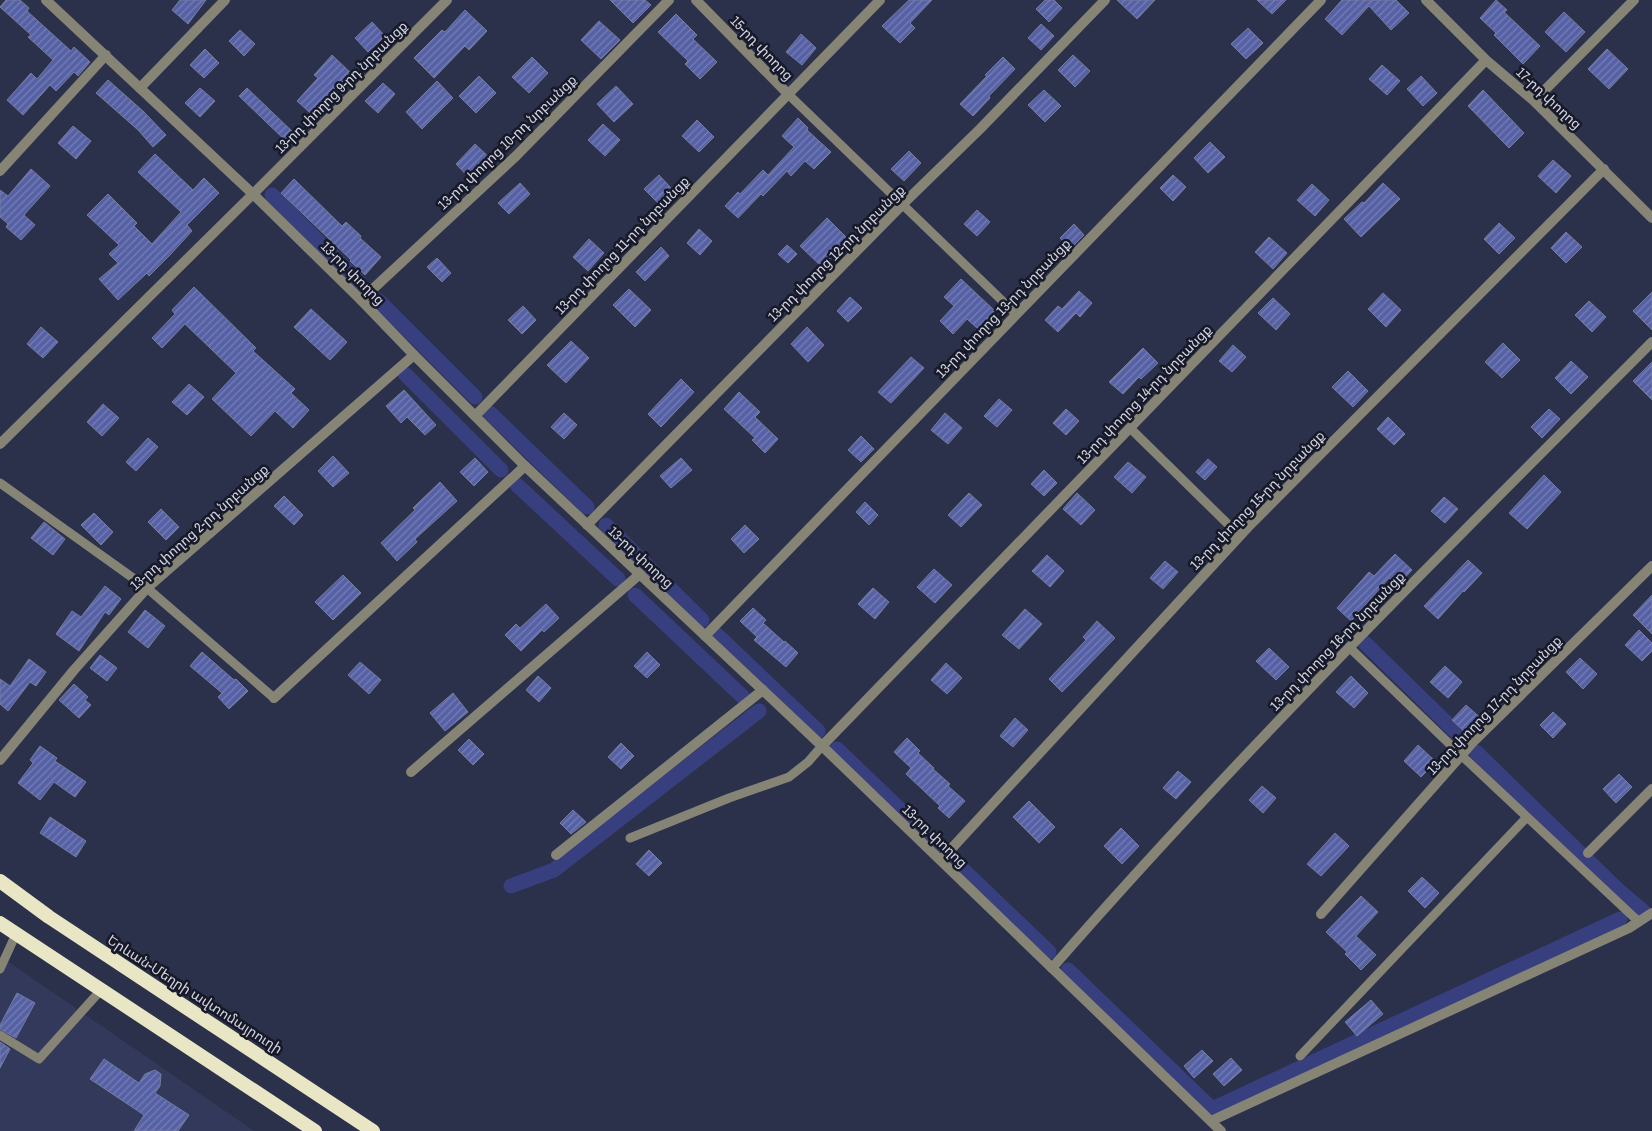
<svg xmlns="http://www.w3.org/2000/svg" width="1652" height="1131" font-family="'Archivo Narrow','Noto Sans Armenian',sans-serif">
<defs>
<pattern id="building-hatch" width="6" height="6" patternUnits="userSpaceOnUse" patternTransform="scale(1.25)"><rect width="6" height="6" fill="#5661a5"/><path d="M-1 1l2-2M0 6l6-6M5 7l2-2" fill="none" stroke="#757eb6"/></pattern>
</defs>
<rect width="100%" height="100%" fill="#2b304b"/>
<path fill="#33395b" d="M 0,956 L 254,1131 L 0,1131 Z"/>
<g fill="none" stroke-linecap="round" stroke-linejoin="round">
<path stroke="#373f7f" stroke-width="15" d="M 272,195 L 360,283
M 379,301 L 475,397
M 405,374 L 501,470
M 490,413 L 587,507
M 517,485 L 618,579
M 606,525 L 702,620
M 635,595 L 743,697
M 717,635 L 818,731
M 1365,643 L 1460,736
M 837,749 L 937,845
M 1476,752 L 1618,890 L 1643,911
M 953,860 L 1049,952
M 511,886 L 554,870 L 759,711
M 1068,970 L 1212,1109 L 1620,919"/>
</g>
<path fill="url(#building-hatch)" stroke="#757c9c" d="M 6,0 L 20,0 L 29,8 L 27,11 L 71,51 L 74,47 L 90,62 L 78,76 L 74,72 L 56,91 L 50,85 L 23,115 L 7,100 L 31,73 L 37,79 L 53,60 L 28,37 L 31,35 L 0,7 Z
M 180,0 L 206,0 L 188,24 L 172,10 Z
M 610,0 L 645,0 L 651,5 L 633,23 Z
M 909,0 L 932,0 L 910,23 L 915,28 L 900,43 L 882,26 Z
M 1045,0 L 1054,0 L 1062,8 L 1049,22 L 1036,9 Z
M 1117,0 L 1155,0 L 1137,19 Z
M 1257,0 L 1286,0 L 1272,14 Z
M 1342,0 L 1396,0 L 1409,13 L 1391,30 L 1369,6 L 1342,35 L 1325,19 Z
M 1496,0 L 1507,10 L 1504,12 L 1540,46 L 1523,64 L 1494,35 L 1496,33 L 1480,18 Z
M 465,10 L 487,31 L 469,50 L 465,46 L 434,78 L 414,58 L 442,30 L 445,32 Z
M 1564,12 L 1585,32 L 1566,52 L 1545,32 Z
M 676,14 L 697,35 L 693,39 L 717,62 L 700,79 L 685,64 L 688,61 L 658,32 Z
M 599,21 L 620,40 L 601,59 L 581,40 Z
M 372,22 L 385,36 L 368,52 L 355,38 Z
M 1041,24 L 1054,36 L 1041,50 L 1028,38 Z
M 1248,28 L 1263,43 L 1246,59 L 1231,44 Z
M 240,30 L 255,44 L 244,56 L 229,41 Z
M 801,34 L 816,48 L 802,65 L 786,52 Z
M 205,49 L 219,63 L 204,78 L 190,65 Z
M 1607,49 L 1628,69 L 1609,89 L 1588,69 Z
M 332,55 L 353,75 L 333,97 L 336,101 L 318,120 L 297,101 L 318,78 L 314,75 Z
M 1073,55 L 1090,71 L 1075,87 L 1058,70 Z
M 532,57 L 548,73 L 529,93 L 512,77 Z
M 1003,57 L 1015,69 L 989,96 L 990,98 L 973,116 L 960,104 L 987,76 L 985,75 Z
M 1382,65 L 1400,81 L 1387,95 L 1369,79 Z
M 479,76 L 496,93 L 476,113 L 459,96 Z
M 1421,76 L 1437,93 L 1423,106 L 1407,89 Z
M 108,80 L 143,111 L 166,135 L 153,147 L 138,130 L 96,93 Z
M 437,81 L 453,98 L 422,129 L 406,112 Z
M 383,83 L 395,94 L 378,113 L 365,101 Z
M 616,86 L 633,104 L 614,122 L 597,104 Z
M 200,88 L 215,101 L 200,117 L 185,103 Z
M 247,88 L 296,135 L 288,143 L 239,96 Z
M 1044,90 L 1061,106 L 1045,122 L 1028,105 Z
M 1483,90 L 1524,133 L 1509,148 L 1468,106 Z
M 798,118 L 808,128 L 807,130 L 831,152 L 814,169 L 805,161 L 791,176 L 787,171 L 763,196 L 761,194 L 738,218 L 725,206 L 738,192 L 740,194 L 763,170 L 768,175 L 794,147 L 782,136 Z
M 697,120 L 714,137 L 699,152 L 682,136 Z
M 603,124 L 620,140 L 605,156 L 588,140 Z
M 73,126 L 91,141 L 76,159 L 58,143 Z
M 1210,142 L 1225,157 L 1208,173 L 1194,158 Z
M 475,144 L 492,160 L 472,181 L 456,164 Z
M 909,151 L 921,163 L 904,181 L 891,169 Z
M 155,154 L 193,190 L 204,178 L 219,193 L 187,225 L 192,231 L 170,255 L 149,276 L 147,273 L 118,300 L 99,279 L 118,263 L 109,254 L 119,245 L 87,215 L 108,194 L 137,223 L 134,226 L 152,244 L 181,212 L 138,172 Z
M 1553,160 L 1571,176 L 1556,193 L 1538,176 Z
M 31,169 L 50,186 L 24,215 L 35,225 L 21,240 L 6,227 L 8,224 L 0,217 L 0,190 L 8,196 Z
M 659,175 L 672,189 L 658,203 L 644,189 Z
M 1173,175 L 1186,187 L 1173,201 L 1160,188 Z
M 294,179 L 342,226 L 346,222 L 361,236 L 360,238 L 381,257 L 365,275 L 350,261 L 351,260 L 281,193 Z
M 520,183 L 530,194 L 509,214 L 498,203 Z
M 1383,183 L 1400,199 L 1361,237 L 1344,219 L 1362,202 L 1364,203 Z
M 1312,184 L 1329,200 L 1315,216 L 1297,200 Z
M 977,210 L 990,222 L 977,236 L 964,224 Z
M 827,218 L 848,239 L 822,267 L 800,246 Z
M 1499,223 L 1515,238 L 1499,254 L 1484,239 Z
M 1074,224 L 1084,235 L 1070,249 L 1060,238 Z
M 699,229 L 712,241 L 700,255 L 687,243 Z
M 1566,232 L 1582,247 L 1566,263 L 1551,248 Z
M 1269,237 L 1287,253 L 1273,269 L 1255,252 Z
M 589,239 L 604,253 L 588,271 L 573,257 Z
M 787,245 L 797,254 L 788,263 L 778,254 Z
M 661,247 L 669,256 L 645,281 L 636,272 Z
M 437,258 L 451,273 L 442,282 L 427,267 Z
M 961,279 L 995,311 L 978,329 L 967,319 L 953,334 L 940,321 L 954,306 L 944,297 Z
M 194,287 L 256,348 L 253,351 L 295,389 L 291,393 L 309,410 L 293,428 L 275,411 L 251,436 L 212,399 L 236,373 L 185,324 L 162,348 L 152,338 L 175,314 L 172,310 Z
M 629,289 L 651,310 L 635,327 L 613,305 Z
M 1079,291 L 1092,303 L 1080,317 L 1076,313 L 1058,332 L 1045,320 L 1058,306 L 1062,309 Z
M 1652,292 L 1652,330 L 1633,311 Z
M 1383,293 L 1401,310 L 1386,327 L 1368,309 Z
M 850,297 L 862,308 L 848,322 L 837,311 Z
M 1273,298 L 1290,314 L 1276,330 L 1258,313 Z
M 1589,301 L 1606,317 L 1592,332 L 1575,315 Z
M 523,306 L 536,320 L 522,334 L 508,320 Z
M 311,309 L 347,342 L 330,360 L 294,327 Z
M 41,327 L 58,342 L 43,358 L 27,344 Z
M 807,327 L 824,345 L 808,362 L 791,344 Z
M 571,341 L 589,358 L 566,383 L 547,365 Z
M 1503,343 L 1520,360 L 1502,378 L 1485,362 Z
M 1233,345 L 1246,357 L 1232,372 L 1219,361 Z
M 1143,348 L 1158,363 L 1141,379 L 1139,377 L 1123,394 L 1109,382 Z
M 911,357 L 924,368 L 891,403 L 878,392 Z
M 1571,361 L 1588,377 L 1571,394 L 1555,378 Z
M 1652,362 L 1652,400 L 1633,381 Z
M 1348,371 L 1368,391 L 1353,407 L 1332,387 Z
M 681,379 L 694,392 L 661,427 L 648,414 Z
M 189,384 L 204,397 L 187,415 L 172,402 Z
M 404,390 L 436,425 L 425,435 L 407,417 L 401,423 L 386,406 Z
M 739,392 L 760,412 L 755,417 L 778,439 L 765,453 L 752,440 L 755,438 L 724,409 Z
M 999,399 L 1012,410 L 997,427 L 984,416 Z
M 103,404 L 119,418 L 102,436 L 87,422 Z
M 1066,409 L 1079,421 L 1066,435 L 1053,423 Z
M 1549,409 L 1560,419 L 1542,438 L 1531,427 Z
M 564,413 L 577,425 L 564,439 L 551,427 Z
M 945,413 L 962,428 L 948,444 L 931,430 Z
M 1388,417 L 1405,434 L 1394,445 L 1377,429 Z
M 861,436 L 874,449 L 861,462 L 848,450 Z
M 148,438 L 158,447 L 136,471 L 126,462 Z
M 333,456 L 349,473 L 333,487 L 318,471 Z
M 475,458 L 488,472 L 474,486 L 460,472 Z
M 681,458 L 692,470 L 671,488 L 660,476 Z
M 1208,459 L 1217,467 L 1205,480 L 1196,472 Z
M 1128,462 L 1146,477 L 1132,493 L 1114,477 Z
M 1044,470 L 1057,483 L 1044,496 L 1031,484 Z
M 1544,475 L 1561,492 L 1527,529 L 1509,513 Z
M 440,482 L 457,501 L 415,539 L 417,542 L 397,561 L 381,543 L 415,510 L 413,508 Z
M 969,493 L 982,505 L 961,527 L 948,515 Z
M 1077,493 L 1095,510 L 1081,525 L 1063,509 Z
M 284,496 L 303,515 L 294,525 L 274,506 Z
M 1444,497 L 1458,509 L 1445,523 L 1431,511 Z
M 865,502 L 878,515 L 869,525 L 856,512 Z
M 161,509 L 179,527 L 166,540 L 148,522 Z
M 94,513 L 113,532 L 101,545 L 81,525 Z
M 44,522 L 65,539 L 53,555 L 31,538 Z
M 745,525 L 759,539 L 744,553 L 731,539 Z
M 1395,554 L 1412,570 L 1398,585 L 1389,578 L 1351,621 L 1337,608 L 1369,572 L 1374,576 Z
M 1047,555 L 1064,571 L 1050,587 L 1032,571 Z
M 1468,560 L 1482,573 L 1464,592 L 1463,591 L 1438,619 L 1424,606 Z
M 1165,561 L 1178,572 L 1163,589 L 1150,578 Z
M 934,569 L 952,585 L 935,603 L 917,587 Z
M 343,575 L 361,593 L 333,620 L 315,602 Z
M 105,586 L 121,599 L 109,615 L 105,612 L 79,651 L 56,634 L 72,611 L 81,617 Z
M 873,588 L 889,602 L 875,619 L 858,604 Z
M 1652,595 L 1652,634 L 1633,615 Z
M 546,604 L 559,618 L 544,632 L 542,630 L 521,651 L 505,635 L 516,624 L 520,628 Z
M 753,608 L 766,620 L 763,623 L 784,642 L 785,641 L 798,653 L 786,667 L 754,640 L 757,637 L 740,621 Z
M 1025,609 L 1042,624 L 1019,649 L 1002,635 Z
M 145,610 L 165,626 L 148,648 L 128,632 Z
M 1097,621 L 1115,638 L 1062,692 L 1049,679 L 1086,640 L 1083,637 Z
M 1639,630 L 1652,643 L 1652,651 L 1642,661 L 1625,645 Z
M 1269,648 L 1289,667 L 1276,680 L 1256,661 Z
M 202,652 L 234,680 L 236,679 L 248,691 L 229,709 L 218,697 L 222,693 L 190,666 Z
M 647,652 L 660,665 L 647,678 L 634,666 Z
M 100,655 L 117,668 L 107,681 L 90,668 Z
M 1580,658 L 1597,674 L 1583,689 L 1566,672 Z
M 29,659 L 46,672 L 36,686 L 30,682 L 8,711 L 0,704 L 0,679 L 10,686 Z
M 360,662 L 381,680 L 369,694 L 348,675 Z
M 946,663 L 962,678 L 947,694 L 931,680 Z
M 1445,666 L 1462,682 L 1448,698 L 1430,682 Z
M 538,676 L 551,688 L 539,702 L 526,690 Z
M 1351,676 L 1368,693 L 1354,708 L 1336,692 Z
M 74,684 L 88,697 L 85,700 L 91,705 L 79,718 L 59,700 Z
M 453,693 L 468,712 L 445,731 L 430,713 Z
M 1466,705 L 1484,721 L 1469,736 L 1452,720 Z
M 1553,712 L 1566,724 L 1553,738 L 1540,725 Z
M 1015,718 L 1028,730 L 1013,747 L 1000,736 Z
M 907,738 L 920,751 L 918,753 L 934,768 L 933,769 L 950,784 L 948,786 L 965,801 L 949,818 L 938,808 L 940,806 L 906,774 L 911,768 L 894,752 Z
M 469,739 L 484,754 L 473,765 L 458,750 Z
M 621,743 L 634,756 L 621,769 L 608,757 Z
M 1418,745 L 1436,762 L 1421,777 L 1404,761 Z
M 40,746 L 57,758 L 55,761 L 86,782 L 75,797 L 54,782 L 40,800 L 18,783 L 33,763 L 30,760 Z
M 1178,771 L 1191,782 L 1176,799 L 1163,788 Z
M 1619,774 L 1632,787 L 1616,803 L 1603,789 Z
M 1262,786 L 1276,798 L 1263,813 L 1249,800 Z
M 1029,801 L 1055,827 L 1039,843 L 1013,817 Z
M 573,810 L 586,822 L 571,834 L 560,823 Z
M 50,817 L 86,841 L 76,857 L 40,833 Z
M 1121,828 L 1139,846 L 1122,864 L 1104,846 Z
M 1335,833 L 1349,846 L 1321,876 L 1307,864 Z
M 649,850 L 662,863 L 649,876 L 636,864 Z
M 1422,877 L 1439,893 L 1425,908 L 1408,891 Z
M 1361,896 L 1378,912 L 1356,936 L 1376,955 L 1361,970 L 1345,954 L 1347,952 L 1326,932 Z
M 17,993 L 35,1003 L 16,1038 L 0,1029 L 0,1025 Z
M 1371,1000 L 1383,1014 L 1357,1036 L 1345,1022 Z
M 0,1042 L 10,1049 L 0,1068 Z
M 1202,1050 L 1213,1061 L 1194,1078 L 1184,1066 Z
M 1231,1058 L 1242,1070 L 1224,1086 L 1213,1074 Z
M 104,1059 L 139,1083 L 145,1074 L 155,1070 L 161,1074 L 160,1086 L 155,1093 L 189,1115 L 178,1131 L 134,1131 L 144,1115 L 90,1079 Z"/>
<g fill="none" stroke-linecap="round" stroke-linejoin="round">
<path stroke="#858475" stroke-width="9" d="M 788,94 L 1016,314
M 1130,428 L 1240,536
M 0,483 L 147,588 L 274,698
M 1349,647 L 1461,755 L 1639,922
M 630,838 L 729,798 L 789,777 L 808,762 L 822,746
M 0,969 L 16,934
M 0,1035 L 39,1059 L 101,990
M 1300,1056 L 1527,817"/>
<path stroke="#858475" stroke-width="10" d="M 696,0 L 788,94
M 1426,0 L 1486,60 L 1534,101 L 1652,218
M 140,88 L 225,0
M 1534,101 L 1634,0
M 0,171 L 106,55
M 361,300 L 516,156 L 669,0
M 475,416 L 880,0
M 0,444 L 253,194 L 447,0
M 587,525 L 903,204 L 980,129 L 1105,0
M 705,636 L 1321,0
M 274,698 L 525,466
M 822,746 L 1486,60
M 0,760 L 74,670 L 147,588 L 414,355
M 411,772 L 640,574
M 1588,853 L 1652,789
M 556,855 L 763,690
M 941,860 L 1248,527 L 1604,169
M 1321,914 L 1473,742 L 1652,566
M 1052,968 C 1242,750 1448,547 1652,342
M 1211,1121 L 1629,928 L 1652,913"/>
<path stroke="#858475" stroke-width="10" d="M 46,0 L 253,194 L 361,300 L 414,355 L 525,466 L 822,746 L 1221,1131"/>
<path stroke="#e8e6c4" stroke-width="14" d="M 0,881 L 49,917 L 373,1131
M 0,923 L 315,1131"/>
</g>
<g text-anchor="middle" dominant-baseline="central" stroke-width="5" stroke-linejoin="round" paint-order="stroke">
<g font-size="14" fill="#d0d4e6" stroke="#171926">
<text transform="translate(762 48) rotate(46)">15-րդ փողոց</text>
<text transform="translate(341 87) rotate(-45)">13-րդ փողոց 9-րդ նրբանցք</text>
<text transform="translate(1549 98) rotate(43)">17-րդ փողոց</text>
<text transform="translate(507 142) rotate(-44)">13-րդ փողոց 10-րդ նրբանցք</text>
<text transform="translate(622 245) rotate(-46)">13-րդ փողոց 11-րդ նրբանցք</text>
<text transform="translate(836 253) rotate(-45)">13-րդ փողոց 12-րդ նրբանցք</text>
<text transform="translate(353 273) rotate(45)">13-րդ փողոց</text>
<text transform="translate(1003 308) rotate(-46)">13-րդ փողոց 13-րդ նրբանցք</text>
<text transform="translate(1144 394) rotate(-46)">13-րդ փողոց 14-րդ նրբանցք</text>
<text transform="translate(1257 500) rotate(-46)">13-րդ փողոց 15-րդ նրբանցք</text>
<text transform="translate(199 527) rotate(-42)">13-րդ փողոց 2-րդ նրբանցք</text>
<text transform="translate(641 557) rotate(43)">13-րդ փողոց</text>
<text transform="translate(1337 641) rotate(-46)">13-րդ փողոց 16-րդ նրբանցք</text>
<text transform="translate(1494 705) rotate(-46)">13-րդ փողոց 17-րդ նրբանցք</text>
<text transform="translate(935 836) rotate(44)">13-րդ փողոց</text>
<text transform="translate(195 994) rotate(33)">Երևան-Մեղրի ավտոմայրուղի</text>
</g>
</g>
</svg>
